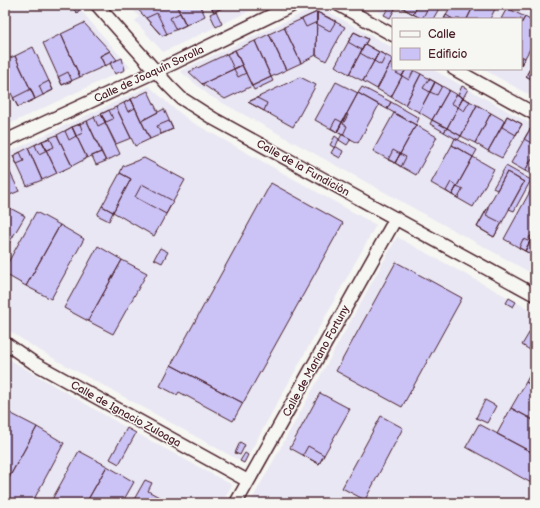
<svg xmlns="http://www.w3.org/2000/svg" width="540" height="508" font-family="'Balsamiq Sans',sans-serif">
<rect width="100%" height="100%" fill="#f6f6f2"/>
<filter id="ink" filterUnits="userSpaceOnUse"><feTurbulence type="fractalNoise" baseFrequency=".025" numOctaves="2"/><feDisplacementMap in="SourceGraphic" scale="8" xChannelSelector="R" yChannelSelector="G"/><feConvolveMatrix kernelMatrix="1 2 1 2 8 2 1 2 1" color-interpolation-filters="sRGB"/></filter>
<g filter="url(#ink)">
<path fill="#e9e7f3" d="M 5,5 L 76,5 L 130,67 L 5,126 Z
M 121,5 L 262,5 L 163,52 L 135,21 L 139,17 L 131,7 L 126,11 Z
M 367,5 L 514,5 L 527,12 L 535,17 L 535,98 L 483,69 L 521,69 L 521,19 L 393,20 Z
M 318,6 L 393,48 L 393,69 L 432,69 L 535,126 L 535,275 L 210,96 L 180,71 Z
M 149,86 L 171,106 L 190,121 L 376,225 L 244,463 L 97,382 L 65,365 L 34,347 L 5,328 L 5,154 Z
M 397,237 L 509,298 L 506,303 L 513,307 L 516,302 L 535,313 L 535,503 L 250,503 Z
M 5,357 L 127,428 L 232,485 L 222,503 L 5,503 Z"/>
<path fill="#cbc3f6" stroke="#4a1f2b" d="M 70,5 L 76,5 L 80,9 L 77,13 Z
M 134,5 L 176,5 L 186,25 L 162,36 Z
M 176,5 L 200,5 L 205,16 L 186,25 Z
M 210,5 L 228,5 L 214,12 Z
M 210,5 L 222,5 L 224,7 L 214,12 Z
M 390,5 L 396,7 L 390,18 L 384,15 Z
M 397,5 L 418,5 L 413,14 Z
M 407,5 L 418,5 L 413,14 L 404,9 Z
M 418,5 L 441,5 L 433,19 L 422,19 L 413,14 Z
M 418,5 L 429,6 L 422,19 L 413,14 Z
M 452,5 L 474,5 L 467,19 L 444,19 Z
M 474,5 L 497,5 L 490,19 L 467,19 Z
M 507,8 L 525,17 L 521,24 L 521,19 L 501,19 Z
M 216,11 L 222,24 L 216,27 L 210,14 Z
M 317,12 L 316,55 L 301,63 L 284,27 Z
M 317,12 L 317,22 L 306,27 L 302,19 Z
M 317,12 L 345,27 L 326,61 L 316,55 Z
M 317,12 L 336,21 L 330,31 L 317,24 Z
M 157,13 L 167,34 L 162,36 L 146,18 Z
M 180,13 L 186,25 L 176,30 L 170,18 Z
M 446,15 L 453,19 L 444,19 Z
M 525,17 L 535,23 L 535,40 L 521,65 L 521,24 Z
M 84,23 L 110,51 L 100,56 L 105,66 L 80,77 L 61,34 Z
M 284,27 L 301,63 L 286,70 L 269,34 Z
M 354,32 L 368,39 L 349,74 L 335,66 Z
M 354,32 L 368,39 L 362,50 L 348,42 Z
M 61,34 L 80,77 L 62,85 L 43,43 Z
M 269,34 L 286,70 L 271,77 L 255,41 Z
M 255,41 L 271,77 L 252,86 L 235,50 Z
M 365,44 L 379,52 L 363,81 L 349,74 Z
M 365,44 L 379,52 L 374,61 L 360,53 Z
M 33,47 L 53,90 L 35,99 L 15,56 Z
M 535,49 L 535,59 L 534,60 L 530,58 Z
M 235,50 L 242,65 L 234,69 L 202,84 L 189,72 Z
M 235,50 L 242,65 L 234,69 L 227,54 Z
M 110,51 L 117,60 L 105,66 L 100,56 Z
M 379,52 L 393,59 L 377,89 L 363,81 Z
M 379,52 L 386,55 L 381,65 L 374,61 Z
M 15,56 L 35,99 L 18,107 L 5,81 L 5,60 Z
M 521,56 L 525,58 L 521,65 Z
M 122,58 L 125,70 L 115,74 L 110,63 Z
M 393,59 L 393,69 L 406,69 L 391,97 L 377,89 Z
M 535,59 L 535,81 L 526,76 Z
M 533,63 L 535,64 L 534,81 L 526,76 Z
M 242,65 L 252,86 L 225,99 L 202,84 Z
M 242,65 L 246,73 L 238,77 L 234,69 Z
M 398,69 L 406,69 L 402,76 L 396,73 Z
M 406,69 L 411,69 L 421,74 L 405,105 L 391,97 Z
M 406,69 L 414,70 L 409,80 L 402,76 Z
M 68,72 L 72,81 L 62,85 L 58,77 Z
M 421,74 L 435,82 L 419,112 L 405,105 Z
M 271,77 L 273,81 L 254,90 L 252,86 Z
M 300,77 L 316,85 L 293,127 L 248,102 Z
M 429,79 L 435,82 L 430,92 L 423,88 Z
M 49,81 L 53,90 L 43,95 L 39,86 Z
M 336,82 L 358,93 L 337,132 L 315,120 Z
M 435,82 L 449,90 L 432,120 L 419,112 Z
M 435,82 L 442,86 L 437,95 L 430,92 Z
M 462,86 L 468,89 L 463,98 L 458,95 Z
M 362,87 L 391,102 L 387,109 L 358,93 Z
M 31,89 L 35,99 L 18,107 L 13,98 Z
M 449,90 L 463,98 L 447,128 L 432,120 Z
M 148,91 L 158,112 L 141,121 L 131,99 Z
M 358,93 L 379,105 L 358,143 L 337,132 Z
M 457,94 L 463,98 L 458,107 L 451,103 Z
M 257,98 L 267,103 L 264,111 L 248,102 Z
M 463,98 L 477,105 L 461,136 L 447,128 Z
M 463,98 L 470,101 L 464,111 L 458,107 Z
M 131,99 L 150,139 L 135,146 L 116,107 Z
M 131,99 L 135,108 L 128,112 L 124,103 Z
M 391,102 L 419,118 L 416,125 L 387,109 Z
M 477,105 L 491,113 L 475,143 L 461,136 Z
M 116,107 L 131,138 L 116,144 L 101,114 Z
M 164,109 L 173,129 L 150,139 L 141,121 Z
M 109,110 L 113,119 L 106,122 L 101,114 Z
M 394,113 L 416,125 L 395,163 L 373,151 Z
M 491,113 L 505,121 L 488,151 L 475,143 Z
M 101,114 L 120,154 L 106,161 L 87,121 Z
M 101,114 L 106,122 L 98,126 L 94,117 Z
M 346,114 L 348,115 L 343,124 L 347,126 L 343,135 L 337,132 Z
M 507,116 L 522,124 L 502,158 L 488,151 Z
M 507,116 L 522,124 L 516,135 L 502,127 Z
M 336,119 L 342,122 L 337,132 L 331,128 Z
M 432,120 L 447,128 L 444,132 L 430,124 Z
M 87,121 L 101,152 L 87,158 L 72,127 Z
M 169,121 L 173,129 L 161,134 L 157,126 Z
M 80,124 L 83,133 L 76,136 L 72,127 Z
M 416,125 L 437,137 L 416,175 L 395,163 Z
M 72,127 L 87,158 L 72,166 L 57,135 Z
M 72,127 L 76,136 L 69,140 L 65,131 Z
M 447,128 L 461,136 L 458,140 L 444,132 Z
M 530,129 L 535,132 L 535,153 L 525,171 L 511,163 Z
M 530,129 L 535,132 L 535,145 L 524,139 Z
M 342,134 L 351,139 L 347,145 L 339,140 Z
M 57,135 L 72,166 L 57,173 L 42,141 Z
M 335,136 L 339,139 L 335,148 L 330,145 Z
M 50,138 L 54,147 L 47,150 L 42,141 Z
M 455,138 L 477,150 L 473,157 L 452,145 Z
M 42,141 L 57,173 L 42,180 L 28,148 Z
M 42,141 L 47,150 L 39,154 L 35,145 Z
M 452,145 L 473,157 L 452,195 L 431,183 Z
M 335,146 L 343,151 L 340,158 L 331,153 Z
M 28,148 L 42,180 L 27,186 L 13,156 Z
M 393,150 L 400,154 L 395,163 L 388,160 Z
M 20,152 L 24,161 L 17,164 L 13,156 Z
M 101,152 L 106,161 L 96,165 L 92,156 Z
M 535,153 L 535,176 L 525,171 Z
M 400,154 L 406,157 L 401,167 L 395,163 Z
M 473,157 L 494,169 L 473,207 L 452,195 Z
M 144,158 L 185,180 L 154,236 L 113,212 L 131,179 L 120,173 L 123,166 Z
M 5,162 L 19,191 L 5,197 Z
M 506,166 L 531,180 L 514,211 L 509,209 L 524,182 L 507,172 L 497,190 L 493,188 Z
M 507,172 L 524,182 L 494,237 L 477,227 Z
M 120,173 L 131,179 L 113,212 L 102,206 Z
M 451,182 L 457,186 L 452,195 L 446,191 Z
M 271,183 L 343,223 L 243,403 L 171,365 Z
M 142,184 L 173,201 L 166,214 L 135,197 Z
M 457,186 L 463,189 L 458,198 L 452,195 Z
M 533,186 L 535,187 L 535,232 L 525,251 L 504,239 Z
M 102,206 L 113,212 L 109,221 L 97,215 Z
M 8,207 L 25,216 L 5,250 L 5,208 Z
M 487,209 L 489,209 L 486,215 L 502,223 L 494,237 L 477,227 Z
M 36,212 L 60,225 L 26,286 L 5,274 L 5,268 Z
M 60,225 L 84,239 L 51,299 L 26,286 Z
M 535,232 L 535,257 L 525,251 Z
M 530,236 L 532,237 L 525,251 L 519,248 L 523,239 L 528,241 Z
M 530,241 L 535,244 L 535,247 L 531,254 L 525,251 Z
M 98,246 L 122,260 L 88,321 L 64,308 Z
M 160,248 L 168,252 L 162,263 L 154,259 Z
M 122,260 L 147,273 L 113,334 L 88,321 Z
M 396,262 L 462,298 L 402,407 L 336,371 Z
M 509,298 L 516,302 L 513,307 L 506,303 Z
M 535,323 L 535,353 L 522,345 Z
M 171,365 L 243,403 L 233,421 L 179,392 L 177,395 L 160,386 Z
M 535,365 L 535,387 L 526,382 Z
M 526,382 L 535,387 L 535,421 L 511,408 Z
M 320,393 L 350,409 L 319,464 L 290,448 Z
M 485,400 L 496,406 L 487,423 L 476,418 Z
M 511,408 L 535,421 L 535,454 L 497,434 Z
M 10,413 L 37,427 L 5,485 L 5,423 Z
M 381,416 L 403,428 L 365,500 L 342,488 Z
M 479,424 L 535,454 L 535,485 L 466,447 Z
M 37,427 L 64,443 L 32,503 L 5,503 L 5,485 Z
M 127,428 L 136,433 L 119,464 L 110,459 Z
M 240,442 L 245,445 L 240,455 L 235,453 Z
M 308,446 L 324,455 L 319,464 L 303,455 Z
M 79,451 L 107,466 L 86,503 L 50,503 Z
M 245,453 L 248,455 L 244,463 L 240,461 Z
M 107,466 L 134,482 L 122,503 L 86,503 Z
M 145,480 L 152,483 L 148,491 L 170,503 L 132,503 Z"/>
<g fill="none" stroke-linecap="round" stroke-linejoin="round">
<g stroke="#4a1f2b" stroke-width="15">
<path id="street" d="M 97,5 L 168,85 L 181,98 L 214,119 L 535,295
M 339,5 L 393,35
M 454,69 L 535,114
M 5,141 L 174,63 L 293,5
M 5,343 L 34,363 L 248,481
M 236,503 L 396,218"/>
</g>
<use href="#street" stroke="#f6f6f2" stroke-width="12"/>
</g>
</g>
<g text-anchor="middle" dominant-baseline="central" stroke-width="3" stroke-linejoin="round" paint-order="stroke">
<g font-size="11" fill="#4a1f2b" stroke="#f6f6f2">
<text transform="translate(149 74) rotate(-25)">Calle de Joaquín Sorolla</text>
<text transform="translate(303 168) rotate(29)">Calle de la Fundición</text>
<text transform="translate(316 361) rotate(-61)">Calle de Mariano Fortuny</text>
<text transform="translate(126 414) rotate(29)">Calle de Ignacio Zuloaga</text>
</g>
</g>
<rect width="540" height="508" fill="none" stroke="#f6f6f2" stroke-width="20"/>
<rect x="10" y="10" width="520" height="488" fill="none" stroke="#4a1f2b" stroke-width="1.5" filter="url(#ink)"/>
<rect x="392" y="18" width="130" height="52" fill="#f6f6f2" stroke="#b1a0a2"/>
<rect x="400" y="31" width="20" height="6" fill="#f6f6f2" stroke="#b1a0a2"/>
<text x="428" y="38" font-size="12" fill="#4a1f2b">Calle</text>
<rect x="400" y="48" width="20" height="12" fill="#cbc3f6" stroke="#b1a0a2"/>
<text x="428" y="58" font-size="12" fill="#4a1f2b">Edificio</text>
</svg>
